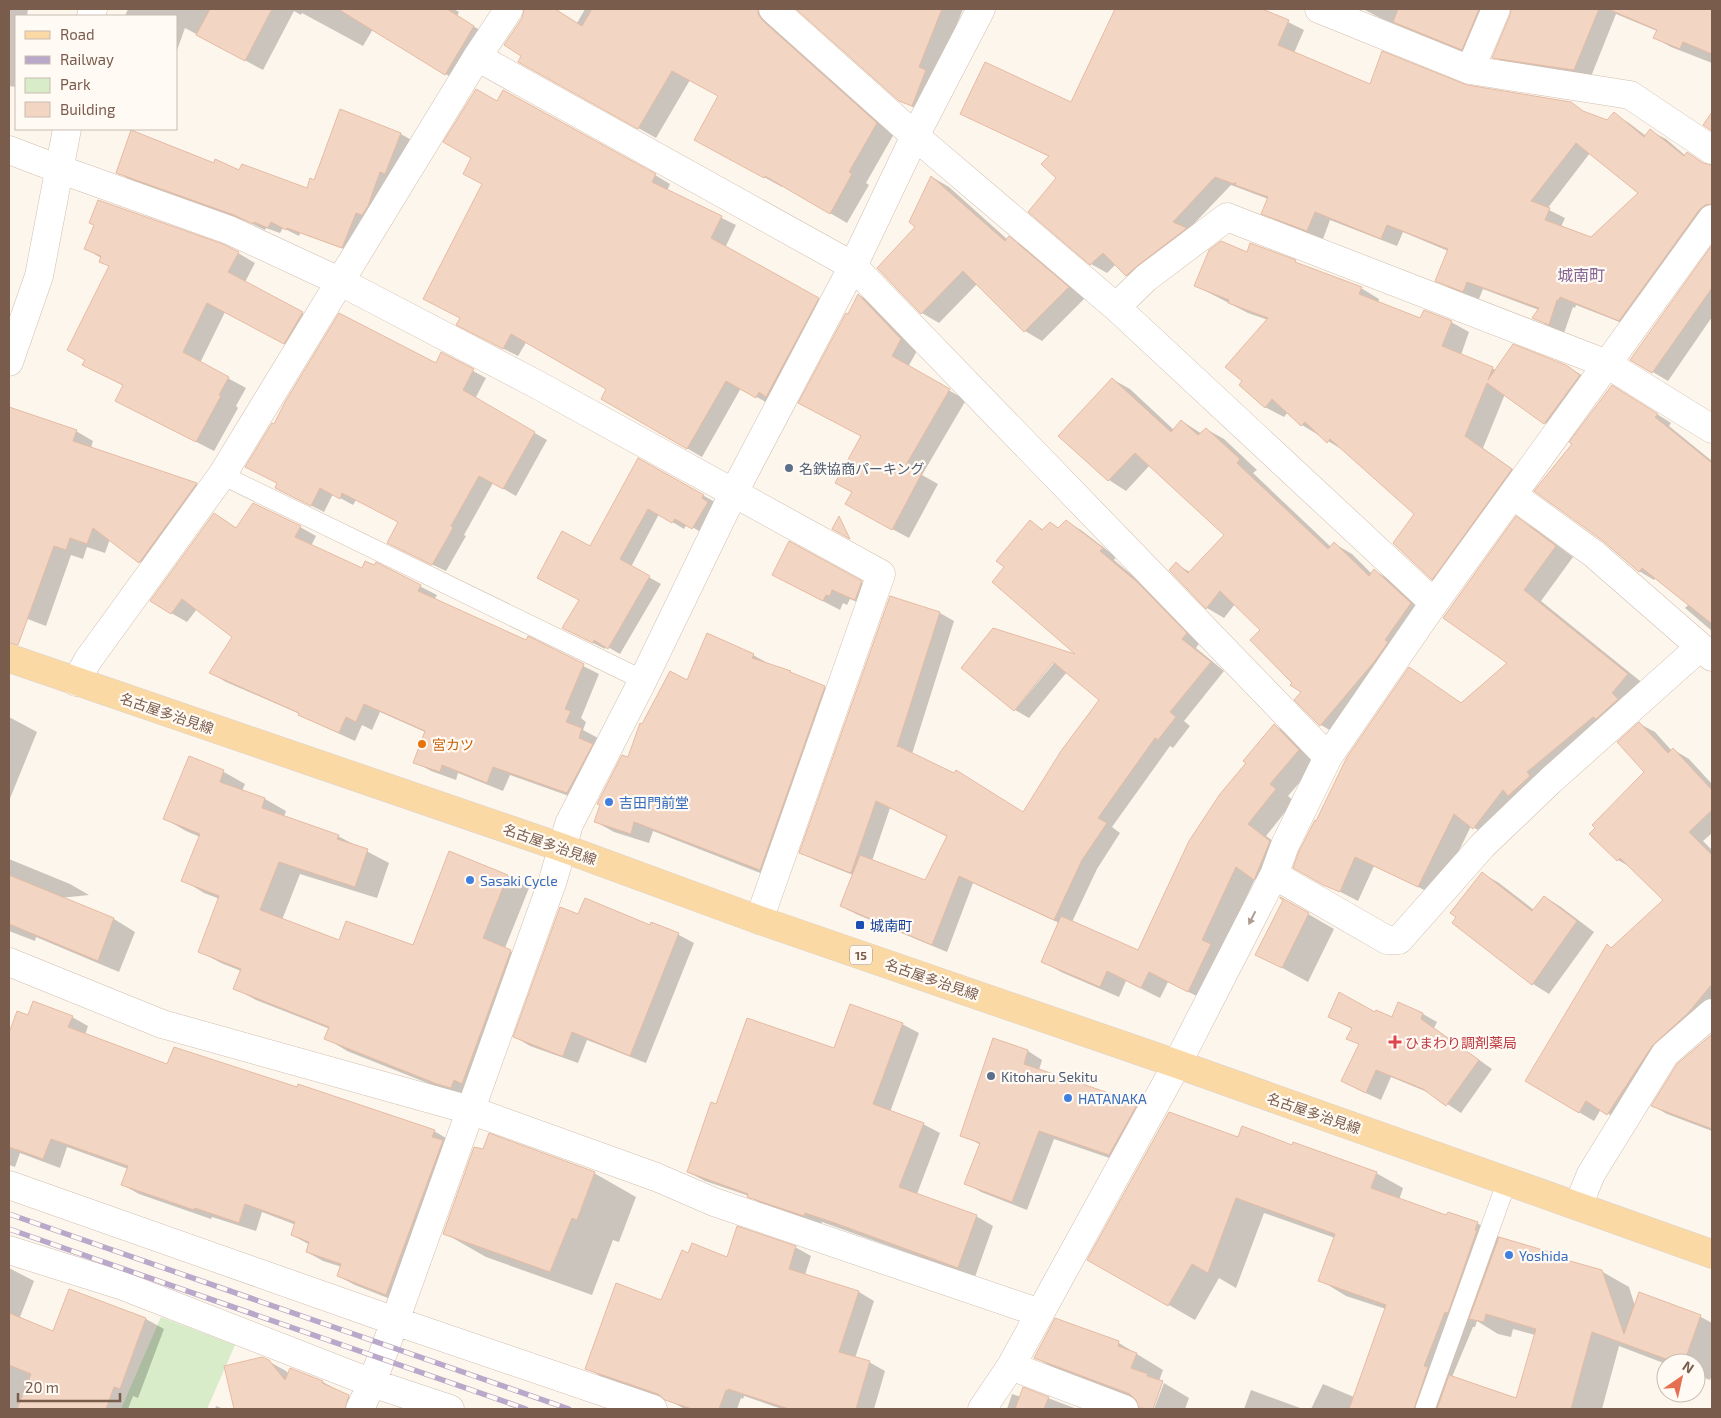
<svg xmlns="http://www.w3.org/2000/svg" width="1721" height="1418" font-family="'Exo 2','Noto Sans JP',sans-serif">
<rect width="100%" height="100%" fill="#fdf6ec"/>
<path fill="#d8ecc9" d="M 161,1317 L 235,1345 L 207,1409 L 121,1409 Z"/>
<path fill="#0003" fill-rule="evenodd" d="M 9,9 L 28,9 L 27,16 L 16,16 L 16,87 L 9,86 Z
M 128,9 L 454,9 L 459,12 L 457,16 L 491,37 L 462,84 L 373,29 L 363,46 L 302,13 L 301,15 L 294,11 L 263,70 L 185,28 L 176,53 L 176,16 L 125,16 Z
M 526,9 L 555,9 L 577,23 L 585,9 L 778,9 L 894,134 L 866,183 L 869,185 L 847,223 L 782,185 L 782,187 L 713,149 L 720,96 L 690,80 L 656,138 L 537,71 L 522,56 L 523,18 Z
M 798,9 L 963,9 L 936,77 L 918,110 L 900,100 Z
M 1117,9 L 1259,9 L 1288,22 L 1304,30 L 1294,53 L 1371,85 L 1467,87 L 1570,103 L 1590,115 L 1608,122 L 1614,114 L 1629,123 L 1646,136 L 1650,131 L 1666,139 L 1686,156 L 1687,153 L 1712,168 L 1712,222 L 1635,328 L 1576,305 L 1575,308 L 1573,307 L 1564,333 L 1549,326 L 1534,318 L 1539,310 L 1483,289 L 1479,299 L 1452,289 L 1437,280 L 1448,251 L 1403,232 L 1397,246 L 1330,220 L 1323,239 L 1278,222 L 1263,213 L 1268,199 L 1231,185 L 1188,230 L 1142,284 L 1126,275 L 1116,264 L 1107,273 L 1091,264 L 1050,157 L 962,114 L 1072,104 ZM 1590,153 L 1640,193 L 1591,238 L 1561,227 L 1565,218 L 1547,209 Z
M 1363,9 L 1499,9 L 1477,58 L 1380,18 Z
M 1513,9 L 1712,9 L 1712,63 L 1671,47 L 1655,38 L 1657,31 L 1616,14 L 1590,79 L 1509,66 L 1494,57 L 1512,15 Z
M 498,102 L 655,175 L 670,184 L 667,191 L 736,225 L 725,248 L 833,307 L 771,405 L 741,388 L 702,457 L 602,399 L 608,389 L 527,341 L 518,356 L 472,333 L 461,318 Z
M 341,111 L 401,134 L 413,141 L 355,253 L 300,233 L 299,236 L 283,228 L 280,233 L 266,228 L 265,230 L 248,222 L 129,179 L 117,172 L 214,164 L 307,190 L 315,181 Z
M 932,177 L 949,187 L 1008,240 L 1009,238 L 1026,248 L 1085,298 L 1042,341 L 1025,331 L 977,284 L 939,323 L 922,313 L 878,268 L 917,227 Z
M 1251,244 L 1295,262 L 1307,268 L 1361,288 L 1379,299 L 1378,303 L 1421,320 L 1451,322 L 1469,332 L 1461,355 L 1496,370 L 1566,366 L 1585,377 L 1563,434 L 1545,423 L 1505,394 L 1483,448 L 1529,481 L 1451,589 L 1432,579 L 1416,514 L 1346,452 L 1302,425 L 1288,412 L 1284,417 L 1265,407 L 1268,320 L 1248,313 L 1196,286 L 1247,253 Z
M 1712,247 L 1712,317 L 1668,381 L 1631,359 Z
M 86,249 L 238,253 L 255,263 L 245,282 L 320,323 L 302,353 L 225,312 L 200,363 L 246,388 L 236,406 L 238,408 L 214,451 L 134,410 L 124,386 L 101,374 L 110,267 L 100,261 L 101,258 Z
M 859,295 L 875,305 L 918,349 L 908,367 L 966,400 L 922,475 L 938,484 L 909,538 L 864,514 L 853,492 L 863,436 L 848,315 Z
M 442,354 L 486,378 L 475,399 L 547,440 L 516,496 L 493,483 L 464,535 L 466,536 L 446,571 L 401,550 L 400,522 L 356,500 L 353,505 L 333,494 L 324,512 L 276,488 L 436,364 Z
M 1112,379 L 1130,389 L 1174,430 L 1182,421 L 1202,434 L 1206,429 L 1224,439 L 1257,470 L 1253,473 L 1331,547 L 1335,544 L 1352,554 L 1372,574 L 1375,571 L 1392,581 L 1428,614 L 1338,735 L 1321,725 L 1303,692 L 1293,683 L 1262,630 L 1235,604 L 1224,618 L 1207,608 L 1171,570 L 1176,564 L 1190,572 L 1225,535 L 1150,465 L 1126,491 L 1109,480 L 1060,436 Z
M 1627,395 L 1671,423 L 1669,426 L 1712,461 L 1707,468 L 1712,472 L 1712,631 L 1685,608 L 1689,604 L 1656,577 L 1654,580 L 1639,571 Z
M 13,410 L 76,431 L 93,441 L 91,448 L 196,484 L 213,494 L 157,572 L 140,562 L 110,539 L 105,553 L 87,547 L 83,559 L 71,555 L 46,626 L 9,612 L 9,421 Z
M 639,460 L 715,502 L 704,534 L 687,524 L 684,529 L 659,514 L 631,567 L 661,584 L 620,654 L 606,646 L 605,649 L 575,634 L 591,548 Z
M 214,515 L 237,528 L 300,527 L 316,536 L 311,546 L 363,569 L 375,567 L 376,564 L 437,595 L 434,600 L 527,642 L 528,638 L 599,674 L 581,718 L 586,722 L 583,730 L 598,738 L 583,801 L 510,775 L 503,791 L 458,773 L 456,780 L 431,771 L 415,762 L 425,732 L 380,712 L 372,730 L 362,725 L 355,741 L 316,723 L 300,714 L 226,682 L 211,673 L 234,637 L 197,609 L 187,622 L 171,613 Z
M 1516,518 L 1534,528 L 1573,557 L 1541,601 L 1645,685 L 1492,838 L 1471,826 L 1437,896 L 1374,866 L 1358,901 L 1313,878 L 1317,823 L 1409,669 L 1462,704 L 1509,663 Z
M 1030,522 L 1044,530 L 1050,523 L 1060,529 L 1066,522 L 1081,530 L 1116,557 L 1114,560 L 1152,592 L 1200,642 L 1196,648 L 1224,671 L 1184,721 L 1190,726 L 1173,748 L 1170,746 L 1112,827 L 1120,833 L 1097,869 L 1072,922 L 1139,951 L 1190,842 L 1221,795 L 1247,763 L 1245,761 L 1275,726 L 1293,736 L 1318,761 L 1288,796 L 1294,801 L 1266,836 L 1288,852 L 1273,890 L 1255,879 L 1221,951 L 1229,956 L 1207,1001 L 1168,982 L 1160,998 L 1126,981 L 1119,997 L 1061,972 L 1042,961 L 1059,923 L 973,883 L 947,952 L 856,914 L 841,906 L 853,875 L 815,860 L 801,852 L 891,597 L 940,613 L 954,621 L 912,754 L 955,774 L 956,772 L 1023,813 L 1062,751 L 1100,699 L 1067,672 L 1029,718 L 1015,710 L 1058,658 L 1056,657 L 1013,709 L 962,668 L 994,630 L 1080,657 L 994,582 L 1006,567 L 998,560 ZM 890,808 L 948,837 L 925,882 L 872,861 Z
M 861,582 L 878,592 L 873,609 L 850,599 L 847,605 L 843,603 L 840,610 L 790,584 Z
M 753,655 L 771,665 L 824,687 L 843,698 L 778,880 L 653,831 L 649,843 L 614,832 L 596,822 L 628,759 L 642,725 L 687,682 Z
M 9,717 L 37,732 L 9,801 Z
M 1640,724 L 1655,732 L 1672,751 L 1674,750 L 1689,759 L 1712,784 L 1712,833 L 1703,841 L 1712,850 L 1712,1014 L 1623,1123 L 1601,1109 L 1594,1121 L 1526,1081 L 1607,946 L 1612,949 L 1664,900 L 1632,868 L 1618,860 L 1646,772 Z
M 190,758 L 224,772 L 245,784 L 242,791 L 265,799 L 286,811 L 284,817 L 338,836 L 389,863 L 377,898 L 300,874 L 282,920 L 340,942 L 413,946 L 508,876 L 529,888 L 505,948 L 532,963 L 476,1091 L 460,1096 L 347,1051 L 326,1038 L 330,1029 L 256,1000 L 234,988 L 241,971 L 221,963 L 199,951 L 220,899 L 204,893 L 183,880 L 200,837 L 186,831 L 165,819 Z
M 9,859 L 70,884 L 89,895 L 60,898 L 114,919 L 135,932 L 119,972 L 36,937 L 35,941 L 9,931 Z
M 1482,873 L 1499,883 L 1534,910 L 1545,897 L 1561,907 L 1594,932 L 1549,994 L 1533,984 L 1454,923 Z
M 1284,900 L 1334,929 L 1308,982 L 1257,954 Z
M 579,916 L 651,926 L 652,924 L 679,935 L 694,943 L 646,1063 L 587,1040 L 578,1063 L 530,1046 L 515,1037 Z
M 1399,1004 L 1423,1014 L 1437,1022 L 1434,1028 L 1492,1069 L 1461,1113 L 1432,1094 L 1391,1077 L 1381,1100 L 1357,1089 L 1360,1045 L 1348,1038 L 1352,1029 L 1329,1016 L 1375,1014 L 1392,1018 Z
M 18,1013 L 28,1017 L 72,1017 L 88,1026 L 85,1035 L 168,1066 L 434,1131 L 451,1141 L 403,1304 L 355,1285 L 338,1276 L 342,1267 L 323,1261 L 307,1252 L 310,1245 L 292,1235 L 296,1225 L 262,1212 L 256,1231 L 212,1217 L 211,1219 L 139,1194 L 123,1185 L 128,1169 L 67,1147 L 60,1168 L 20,1153 L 15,1167 L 9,1165 L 9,1037 Z
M 902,1024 L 919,1033 L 890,1112 L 923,1124 L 940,1133 L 917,1194 L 976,1216 L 993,1226 L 975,1277 L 822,1222 L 821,1225 L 765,1206 L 749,1196 L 705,1181 L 688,1172 L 717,1105 L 835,1050 Z
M 1712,1035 L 1712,1131 L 1667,1114 L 1653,1106 L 1678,1065 Z
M 994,1039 L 1028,1051 L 1042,1060 L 1039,1070 L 1137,1104 L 1152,1112 L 1124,1163 L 1054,1139 L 1027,1210 L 981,1192 L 966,1183 L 981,1145 L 962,1135 Z
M 1239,1138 L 1292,1146 L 1376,1173 L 1403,1188 L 1399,1200 L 1447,1217 L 1477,1223 L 1504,1240 L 1553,1254 L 1564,1261 L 1601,1271 L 1629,1287 L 1635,1306 L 1639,1294 L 1701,1317 L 1712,1323 L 1712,1375 L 1710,1380 L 1696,1375 L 1696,1363 L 1666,1364 L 1619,1346 L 1602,1409 L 1311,1409 L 1323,1384 L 1354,1397 L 1386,1309 L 1346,1296 L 1320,1280 L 1335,1238 L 1264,1213 L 1236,1288 L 1219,1278 L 1195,1320 L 1089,1259 ZM 1477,1321 L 1498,1334 L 1511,1337 L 1513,1329 L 1535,1335 L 1516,1400 L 1452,1377 L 1473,1327 L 1475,1327 Z
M 594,1173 L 636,1197 L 619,1242 L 613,1240 L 592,1295 L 486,1257 L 444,1233 Z
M 795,1247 L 811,1256 L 805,1275 L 859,1292 L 874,1301 L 855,1358 L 869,1362 L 885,1371 L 874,1409 L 782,1409 L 744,1396 L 743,1399 L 741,1398 L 737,1409 L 685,1409 L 668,1400 L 602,1377 L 587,1368 L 662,1301 L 689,1254 L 728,1259 Z
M 9,1268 L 34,1281 L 20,1317 L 54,1333 L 70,1290 L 146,1319 L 164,1329 L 138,1398 L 133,1396 L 128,1409 L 9,1409 Z
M 1056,1320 L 1119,1343 L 1163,1370 L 1159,1381 L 1161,1382 L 1152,1409 L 1140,1409 L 1139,1402 L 1063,1373 L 1036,1358 Z
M 268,1361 L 286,1371 L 289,1374 L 291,1370 L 323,1382 L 366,1406 L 365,1409 L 235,1409 L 226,1367 Z
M 1164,1383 L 1189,1398 L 1185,1409 L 1154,1409 Z
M 1024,1389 L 1077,1409 L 1007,1409 L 1012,1394 L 1021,1397 Z
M 1251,1390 L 1303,1409 L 1244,1409 Z
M 216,1406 L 224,1409 L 215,1409 Z"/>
<path fill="#f3d5c3" stroke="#e6bba3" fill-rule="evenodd" d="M 210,9 L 272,9 L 245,61 L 196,35 Z
M 338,9 L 447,9 L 474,26 L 445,75 Z
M 524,9 L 555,9 L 582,26 L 592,9 L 758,9 L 758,14 L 763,21 L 877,123 L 849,172 L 852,174 L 830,214 L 765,176 L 764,178 L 694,140 L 718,96 L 672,71 L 638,129 L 518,62 L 521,56 L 504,45 L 522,18 Z
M 796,9 L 942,9 L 919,67 L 926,70 L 912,106 L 899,101 Z
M 1115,9 L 1262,9 L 1289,20 L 1278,45 L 1370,84 L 1382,51 L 1467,85 L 1571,102 L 1583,111 L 1607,120 L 1614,112 L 1644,137 L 1650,129 L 1684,156 L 1687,152 L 1703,163 L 1712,165 L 1712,204 L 1705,205 L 1699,210 L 1619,321 L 1560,297 L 1559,300 L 1557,300 L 1549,325 L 1532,318 L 1539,308 L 1467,282 L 1463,292 L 1435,281 L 1448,249 L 1387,225 L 1381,239 L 1315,212 L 1307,231 L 1261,214 L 1268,197 L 1235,185 L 1236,182 L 1234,184 L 1215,177 L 1173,222 L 1187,228 L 1137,266 L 1126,276 L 1103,253 L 1090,265 L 1028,212 L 1056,178 L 1041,164 L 1049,156 L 960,114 L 985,62 L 1071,102 ZM 1576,143 L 1638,193 L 1591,237 L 1545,220 L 1550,208 L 1531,201 Z
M 1398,9 L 1479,9 L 1462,50 L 1393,22 Z
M 1511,9 L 1599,9 L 1574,70 L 1492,58 L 1510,15 Z
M 1608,9 L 1712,9 L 1712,54 L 1683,42 L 1680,49 L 1653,38 L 1657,30 Z
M 476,89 L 497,101 L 503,90 L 656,174 L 652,182 L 722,216 L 711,238 L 819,298 L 766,397 L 759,392 L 756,398 L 726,381 L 687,449 L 601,399 L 606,389 L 511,334 L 503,349 L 456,325 L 460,318 L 423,299 L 482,184 L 463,174 L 471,158 L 443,142 Z
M 340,109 L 401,133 L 385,174 L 380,172 L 368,206 L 362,215 L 356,213 L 342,248 L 287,228 L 286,230 L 271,222 L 268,228 L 254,222 L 253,224 L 234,215 L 116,173 L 131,130 L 214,163 L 215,159 L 239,170 L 242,164 L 307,188 L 310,178 L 314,180 Z
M 1712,112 L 1712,131 L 1703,125 Z
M 931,176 L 1005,241 L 1009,236 L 1069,287 L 1024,332 L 963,271 L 921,314 L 877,268 L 915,227 L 909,222 Z
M 98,200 L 223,244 L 239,252 L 228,272 L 303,312 L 284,344 L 207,303 L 183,352 L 229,377 L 219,395 L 221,396 L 196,442 L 115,401 L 123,385 L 82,365 L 85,360 L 67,350 L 109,266 L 99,262 L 101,256 L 84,249 L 94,225 L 89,223 Z
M 1221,241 L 1247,252 L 1250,243 L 1296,260 L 1295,262 L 1362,287 L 1359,294 L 1420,318 L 1424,310 L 1452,321 L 1442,346 L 1493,367 L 1488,380 L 1513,344 L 1566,365 L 1580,375 L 1544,424 L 1487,383 L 1465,436 L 1512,469 L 1432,580 L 1393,543 L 1414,514 L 1330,439 L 1327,443 L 1305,422 L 1301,426 L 1272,399 L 1265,408 L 1239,385 L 1242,381 L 1225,367 L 1268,318 L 1228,303 L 1229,300 L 1194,286 L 1209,250 Z
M 1712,245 L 1712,288 L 1652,373 L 1630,360 Z
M 858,294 L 901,339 L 892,356 L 950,389 L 906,465 L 922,473 L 892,530 L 845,504 L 852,492 L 835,483 L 861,436 L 798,403 L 846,313 L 848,314 Z
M 339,313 L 436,363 L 441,352 L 474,369 L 463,390 L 535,432 L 503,489 L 479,476 L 451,526 L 453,528 L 432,565 L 387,543 L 398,522 L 342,493 L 340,499 L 320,488 L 311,506 L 275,488 L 277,483 L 245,467 L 272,423 L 274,424 L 285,402 Z
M 1112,378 L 1171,432 L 1181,420 L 1198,435 L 1206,428 L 1240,459 L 1237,463 L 1328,549 L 1334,542 L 1369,576 L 1374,569 L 1411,603 L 1385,640 L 1388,642 L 1374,662 L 1320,726 L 1294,700 L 1301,692 L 1290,685 L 1292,683 L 1250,640 L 1260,630 L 1220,591 L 1206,609 L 1169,570 L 1176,562 L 1188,573 L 1224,535 L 1135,453 L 1108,481 L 1058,436 Z
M 1612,385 L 1658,414 L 1655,417 L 1712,463 L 1712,624 L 1642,568 L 1639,572 L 1603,541 L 1534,491 L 1572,444 L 1569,442 Z
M 9,407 L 77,430 L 73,441 L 197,483 L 139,563 L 93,528 L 87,544 L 70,538 L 66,550 L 54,546 L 18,645 L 9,643 Z
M 638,458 L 704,495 L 702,498 L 708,502 L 692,529 L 675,519 L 672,523 L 648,509 L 620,559 L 650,576 L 608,649 L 594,640 L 593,643 L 562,628 L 579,600 L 537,578 L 562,531 L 590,546 Z
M 253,503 L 301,526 L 295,537 L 362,568 L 365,561 L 374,565 L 376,562 L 421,585 L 418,591 L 526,640 L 528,636 L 584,664 L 565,709 L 571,711 L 566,722 L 582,728 L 579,738 L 593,744 L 567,793 L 493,767 L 487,783 L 442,765 L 440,772 L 413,763 L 425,731 L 364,704 L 356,722 L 346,717 L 339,733 L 298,715 L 299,713 L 209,673 L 232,637 L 182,599 L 171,614 L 150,601 L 214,513 L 236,528 Z
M 839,516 L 850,539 L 832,529 Z
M 1516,516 L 1556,546 L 1524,590 L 1628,674 L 1612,693 L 1618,699 L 1596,719 L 1593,717 L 1527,772 L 1530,776 L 1508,796 L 1503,790 L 1473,829 L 1454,814 L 1418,887 L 1355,857 L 1340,892 L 1323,885 L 1293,868 L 1299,851 L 1315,820 L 1316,821 L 1347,757 L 1409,667 L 1461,703 L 1507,663 L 1443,618 Z
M 1030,520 L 1042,530 L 1050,522 L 1058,528 L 1066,520 L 1103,548 L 1100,551 L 1137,582 L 1187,633 L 1182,639 L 1211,662 L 1170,712 L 1176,717 L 1158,740 L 1155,738 L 1098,818 L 1107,823 L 1082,860 L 1054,920 L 959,876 L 932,945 L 840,906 L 860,855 L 925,880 L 947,836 L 876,801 L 851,873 L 799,853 L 890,596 L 940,612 L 897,747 L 898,746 L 954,773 L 956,770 L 1023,812 L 1061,751 L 1099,700 L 1053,662 L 1014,711 L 961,668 L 993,628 L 1075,654 L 992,582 L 1004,567 L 996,561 Z
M 789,541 L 862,581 L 855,600 L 832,590 L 830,596 L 826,595 L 823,601 L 772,575 Z
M 707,633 L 754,654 L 752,658 L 791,671 L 790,672 L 825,686 L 760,870 L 634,822 L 631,834 L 594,822 L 600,805 L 597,804 L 622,755 L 628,757 L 640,723 L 642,724 L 670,671 L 687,680 Z
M 1639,722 L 1668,753 L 1673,748 L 1712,790 L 1712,810 L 1689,832 L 1712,855 L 1712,984 L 1689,1012 L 1652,1046 L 1607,1115 L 1586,1101 L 1579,1113 L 1525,1081 L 1607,944 L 1611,948 L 1663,900 L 1620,858 L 1617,861 L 1589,834 L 1595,828 L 1592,825 L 1644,772 L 1617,742 Z
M 1274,724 L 1299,750 L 1270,784 L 1276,789 L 1248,824 L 1270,841 L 1254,880 L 1236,867 L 1202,940 L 1211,944 L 1188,992 L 1149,972 L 1141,988 L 1107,971 L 1100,987 L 1041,962 L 1061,916 L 1138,950 L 1189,841 L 1220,794 L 1246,763 L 1243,761 Z
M 189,756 L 224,770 L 220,782 L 265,798 L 262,808 L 339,835 L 337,839 L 368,849 L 355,887 L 279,862 L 260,910 L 339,940 L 346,921 L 413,945 L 449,851 L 508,875 L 483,938 L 511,950 L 462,1084 L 454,1080 L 451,1088 L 437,1084 L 324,1039 L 329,1027 L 233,989 L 241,969 L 198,952 L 219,896 L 181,881 L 200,834 L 163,819 Z
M 1482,872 L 1532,911 L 1544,896 L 1577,921 L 1532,985 L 1452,923 L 1456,917 L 1450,913 Z
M 9,875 L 114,918 L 98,961 L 9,924 Z
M 1280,897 L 1309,913 L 1282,968 L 1255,955 L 1283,900 L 1280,898 Z
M 585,898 L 650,925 L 651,922 L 679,933 L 630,1056 L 572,1032 L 563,1056 L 561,1056 L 513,1037 L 560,907 L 578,914 Z
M 1339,992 L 1375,1012 L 1376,1010 L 1392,1017 L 1398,1002 L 1423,1013 L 1421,1019 L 1479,1060 L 1446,1106 L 1423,1089 L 1376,1070 L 1366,1093 L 1341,1081 L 1359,1044 L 1346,1039 L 1352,1028 L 1328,1017 Z
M 33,1001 L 73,1016 L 68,1027 L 167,1064 L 174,1047 L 297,1087 L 298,1084 L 435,1130 L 432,1137 L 443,1140 L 386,1295 L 337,1276 L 341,1264 L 306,1252 L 309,1242 L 291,1235 L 295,1222 L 245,1204 L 239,1223 L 195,1208 L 194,1210 L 121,1185 L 128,1166 L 51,1139 L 43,1159 L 9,1147 L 9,1033 L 17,1011 L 28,1015 Z
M 850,1004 L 903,1023 L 873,1104 L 924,1123 L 899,1187 L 977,1215 L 958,1268 L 832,1222 L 805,1213 L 804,1216 L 747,1197 L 748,1194 L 687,1172 L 711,1102 L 716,1104 L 747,1018 L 834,1048 Z
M 1711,1035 L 1712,1036 L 1712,1129 L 1651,1106 L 1677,1064 Z
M 993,1038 L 1028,1050 L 1024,1064 L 1138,1103 L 1109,1155 L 1039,1131 L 1012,1202 L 964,1184 L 980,1143 L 960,1136 Z
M 1169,1112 L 1238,1137 L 1242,1126 L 1292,1145 L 1293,1142 L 1377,1172 L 1371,1188 L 1446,1215 L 1448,1212 L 1478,1222 L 1475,1230 L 1477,1230 L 1448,1313 L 1445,1312 L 1424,1366 L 1428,1367 L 1414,1409 L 1349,1409 L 1386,1305 L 1318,1281 L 1335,1234 L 1236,1198 L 1208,1273 L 1192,1264 L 1168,1306 L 1087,1260 Z
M 489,1133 L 595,1172 L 577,1220 L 572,1218 L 550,1272 L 443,1234 L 474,1147 L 483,1149 Z
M 737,1226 L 796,1246 L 789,1269 L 859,1291 L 839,1352 L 870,1361 L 856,1409 L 789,1409 L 728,1389 L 728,1391 L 726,1390 L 719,1409 L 692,1409 L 665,1400 L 658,1394 L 585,1369 L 616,1283 L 661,1300 L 682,1250 L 688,1253 L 692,1243 L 727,1257 Z
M 1499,1237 L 1553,1253 L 1552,1256 L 1602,1270 L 1624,1334 L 1639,1292 L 1701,1315 L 1684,1363 L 1677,1363 L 1592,1332 L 1571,1409 L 1437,1409 L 1449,1375 L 1516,1398 L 1536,1329 L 1486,1314 L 1484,1322 L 1469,1319 Z
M 69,1289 L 146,1318 L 120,1389 L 114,1387 L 106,1409 L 17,1409 L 31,1374 L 9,1365 L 9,1313 L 53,1331 Z
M 1055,1318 L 1119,1341 L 1118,1346 L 1137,1353 L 1131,1368 L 1148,1374 L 1147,1376 L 1163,1381 L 1153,1409 L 1139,1408 L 1136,1400 L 1130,1394 L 1034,1358 Z
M 262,1357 L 269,1360 L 285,1380 L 290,1368 L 323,1381 L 322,1383 L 349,1395 L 345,1409 L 234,1409 L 224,1366 Z
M 1023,1387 L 1049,1397 L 1044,1409 L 1015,1409 Z"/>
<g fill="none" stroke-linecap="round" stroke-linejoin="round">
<g stroke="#d1beb0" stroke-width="20">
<path id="service" d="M 222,475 L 643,680
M 1425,1409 L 1507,1181"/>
</g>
<g stroke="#d1beb0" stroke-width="29">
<path id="minor" d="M 773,9 L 915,136 L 1116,307 L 1434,603
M 1319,9 L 1470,70 L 1630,95 L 1712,150
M 91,16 L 93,9
M 477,57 L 853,266 L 1328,757
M 1470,70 L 1496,9
M 9,150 L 59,169 L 229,230 L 341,282 L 536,384 L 881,574 L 759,920
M 1116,307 L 1146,278 L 1227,217 L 1607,364 L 1712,429
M 9,362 L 39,276 L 67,129
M 1513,495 L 1594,554 L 1712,657
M 76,682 L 88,660 L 222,475 L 477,57 L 509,9
M 1274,875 L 1387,940 L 1399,940 L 1483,845 L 1550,781 L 1700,647
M 9,962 L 162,1024 L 470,1110 L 656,1177 L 714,1202 L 1040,1313
M 9,1185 L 395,1321 L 653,1409
M 1578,1206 L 1591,1174 L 1665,1054 L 1712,1013
M 9,1250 L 123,1286 L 372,1383 L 450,1409
M 1011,1366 L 1124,1409
M 360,1409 L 372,1383 L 395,1321 L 553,880 L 569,824 L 643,680 L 734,492 L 853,266 L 915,136 L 981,9
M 982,1409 L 1011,1366 L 1177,1064 L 1274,875 L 1285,845 L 1328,757 L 1434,603 L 1712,219"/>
</g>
<g stroke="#dad1cd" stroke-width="29">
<path id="primary" d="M 9,658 L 563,848 L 759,920 L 1177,1064 L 1712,1254"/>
</g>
<use href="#service" stroke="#fff" stroke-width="19"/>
<use href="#minor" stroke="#fff" stroke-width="28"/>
<use href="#primary" stroke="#fbd9a5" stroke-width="28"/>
<g stroke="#b9a8c9" stroke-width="5.5">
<path id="rail" d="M 9,1214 L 569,1409
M 9,1229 L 526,1409"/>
</g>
<use href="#rail" stroke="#fffaf3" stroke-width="4" stroke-dasharray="11" stroke-linecap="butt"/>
</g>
<defs><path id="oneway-solid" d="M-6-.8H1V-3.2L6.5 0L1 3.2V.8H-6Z" transform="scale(1.25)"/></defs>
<use fill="#af9d94" href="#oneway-solid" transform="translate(1252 918) rotate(117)"/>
<g fill="#5c6f8a" stroke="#fffaf3" stroke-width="2">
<circle cx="789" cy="468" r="5"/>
<circle cx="991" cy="1076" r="5"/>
</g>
<circle fill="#e8710a" stroke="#fffaf3" stroke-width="2" cx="422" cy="744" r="5"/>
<g fill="#3f7fe0" stroke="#fffaf3" stroke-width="2">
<circle cx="609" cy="802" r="5"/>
<circle cx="470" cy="880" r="5"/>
<circle cx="1068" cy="1098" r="5"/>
<circle cx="1509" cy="1255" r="5"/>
</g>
<rect fill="#1a4fb4" stroke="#fffaf3" stroke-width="2" x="855" y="920" width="10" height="10" rx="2.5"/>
<path fill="#e0444e" stroke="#fffaf3" stroke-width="2" d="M1392.5 1034.5h5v5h5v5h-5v5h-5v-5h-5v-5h5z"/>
<g text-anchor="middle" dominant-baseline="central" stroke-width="4.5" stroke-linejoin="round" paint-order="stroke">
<rect fill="#fffaf3" stroke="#a28b7f" stroke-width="1" x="850" y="945.5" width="22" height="19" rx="4"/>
<g font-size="12" font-weight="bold" fill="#7a5c4d">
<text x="861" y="955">15</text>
</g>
<g font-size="14" fill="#4e5e75" stroke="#fffaf3" text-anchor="start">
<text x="799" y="468">名鉄協商パーキング</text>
<text x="1001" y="1076">Kitoharu Sekitu</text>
</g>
<g font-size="14" fill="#7a5c4d" stroke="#fffaf3">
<text transform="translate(167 713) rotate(19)">名古屋多治見線</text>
<text transform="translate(550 844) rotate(19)">名古屋多治見線</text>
<text transform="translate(932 979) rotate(19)">名古屋多治見線</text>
<text transform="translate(1314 1113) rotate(19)">名古屋多治見線</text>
</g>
<g font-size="14" fill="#c56008" stroke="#fffaf3" text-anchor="start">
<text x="432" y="744">宮カツ</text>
</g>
<g font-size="14" fill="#366cbe" stroke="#fffaf3" text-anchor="start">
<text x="619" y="802">吉田門前堂</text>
<text x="480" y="880">Sasaki Cycle</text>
<text x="1078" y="1098">HATANAKA</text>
<text x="1519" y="1255">Yoshida</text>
</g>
<g font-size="14" fill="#164399" stroke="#fffaf3" text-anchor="start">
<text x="870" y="925">城南町</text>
</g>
<g font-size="14" fill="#be3a42" stroke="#fffaf3" text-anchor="start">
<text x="1405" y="1042">ひまわり調剤薬局</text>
</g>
<g font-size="16" fill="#846695" stroke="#fffaf3">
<text x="1581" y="274">城南町</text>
</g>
</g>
<rect width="1721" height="1418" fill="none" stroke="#7a5c4d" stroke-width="20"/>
<rect x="15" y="15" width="162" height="115" fill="#fffaf3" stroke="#cabbb1"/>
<rect x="25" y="31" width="25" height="8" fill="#fbd9a5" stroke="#cabbb1"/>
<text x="60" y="40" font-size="15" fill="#7a5c4d">Road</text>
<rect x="25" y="56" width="25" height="8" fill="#b9a8c9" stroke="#cabbb1"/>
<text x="60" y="65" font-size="15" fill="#7a5c4d">Railway</text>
<rect x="25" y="78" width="25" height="15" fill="#d8ecc9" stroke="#cabbb1"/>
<text x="60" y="90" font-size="15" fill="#7a5c4d">Park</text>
<rect x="25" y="102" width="25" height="15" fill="#f3d5c3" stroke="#cabbb1"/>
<text x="60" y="115" font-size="15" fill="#7a5c4d">Building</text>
<g transform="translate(1681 1378) rotate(34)"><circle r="24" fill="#fffaf3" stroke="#cabbb1"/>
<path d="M0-4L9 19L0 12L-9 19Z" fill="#e76f51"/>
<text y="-8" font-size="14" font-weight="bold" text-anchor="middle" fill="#7a5c4d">N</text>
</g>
<path d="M18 1393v8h102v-8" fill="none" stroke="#7a5c4d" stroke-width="2.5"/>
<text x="25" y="1393" font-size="15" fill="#7a5c4d" stroke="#fffaf3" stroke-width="4" paint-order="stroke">20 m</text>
</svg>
